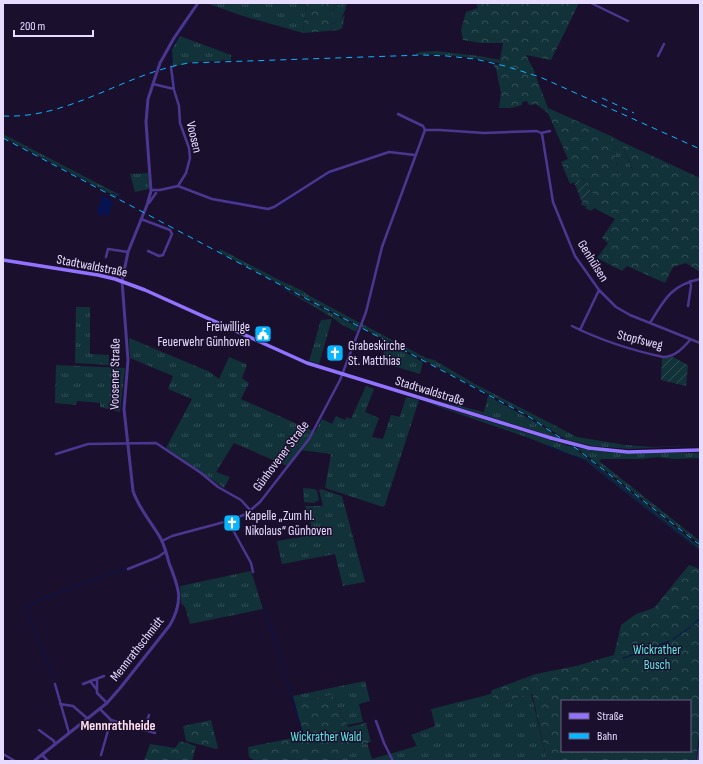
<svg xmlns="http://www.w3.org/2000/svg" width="703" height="764" font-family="'Sofia Sans Condensed',sans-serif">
<defs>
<pattern id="grass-tufts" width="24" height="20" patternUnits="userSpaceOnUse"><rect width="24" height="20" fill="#123239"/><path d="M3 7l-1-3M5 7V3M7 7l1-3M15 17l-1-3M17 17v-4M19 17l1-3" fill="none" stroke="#344f57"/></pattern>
<pattern id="forest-crowns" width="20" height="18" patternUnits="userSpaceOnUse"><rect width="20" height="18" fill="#123239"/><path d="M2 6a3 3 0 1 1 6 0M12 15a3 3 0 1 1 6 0" fill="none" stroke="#344f57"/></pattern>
<pattern id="garden-furrows" width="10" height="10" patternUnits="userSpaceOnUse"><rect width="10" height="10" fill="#123239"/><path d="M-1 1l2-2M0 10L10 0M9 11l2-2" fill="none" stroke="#344f57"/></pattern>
</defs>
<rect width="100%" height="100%" fill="#1b0f2e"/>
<path fill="url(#grass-tufts)" d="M 206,3 L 306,3 L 303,33 L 243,16 Z
M 335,4 L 346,7 C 344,15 341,21 331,24 L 330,23 Z
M 180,36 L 231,55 L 231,60 L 192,62 L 173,67 L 172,49 Z
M 436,51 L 479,56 L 500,60 L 499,63 C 472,57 444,53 416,55 L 416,53 L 419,53 L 419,52 Z
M 3,134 L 120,195 L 116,197 L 111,194 L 3,137 Z
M 613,137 L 620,141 L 633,171 L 618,176 Z
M 148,173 L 149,189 L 135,192 L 130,174 Z
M 220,249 L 281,281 L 303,291 L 308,295 L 360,323 L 359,326 L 219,252 Z
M 277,285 L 358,327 L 356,332 L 341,324 L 333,318 Z
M 76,307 L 90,307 L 90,354 L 109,355 L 109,365 L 75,363 Z
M 332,319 L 319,364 L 309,361 L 321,320 Z
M 362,324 L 426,358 L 434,360 L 475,384 L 577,437 L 625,445 L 653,447 L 700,445 L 630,449 L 593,446 L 567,440 L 519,410 L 361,327 Z
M 129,338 L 210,372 L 219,379 L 229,357 L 246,364 L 247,365 L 242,378 L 249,383 L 241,399 L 315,432 L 322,419 L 332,424 L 336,416 L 345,420 L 347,417 L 351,419 L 366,386 L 374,389 L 365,412 L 379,418 L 372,437 L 383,439 L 391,415 L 400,417 L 406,397 L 419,400 L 385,505 L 383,507 L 325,488 L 331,454 L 300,450 L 287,466 L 234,443 L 216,472 L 230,477 L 224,488 L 166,448 L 192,399 L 168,389 L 173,376 L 130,358 Z
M 387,343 L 423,362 L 420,374 L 380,362 Z
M 56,365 L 125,368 L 120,412 L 100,407 L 100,403 L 77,401 L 76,405 L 55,403 Z
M 488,396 L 537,423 L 562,439 L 435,400 L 484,412 Z
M 422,401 L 573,447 L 700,547 L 700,551 L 586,461 L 529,438 Z
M 577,448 L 623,453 L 699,453 L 699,458 L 674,459 L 657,457 L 642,459 L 602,459 L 599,461 L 700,541 L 700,544 Z
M 303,488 L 315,489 L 317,491 L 319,500 L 314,503 L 304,502 Z
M 321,489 L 342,496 L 365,582 L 343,586 L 335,554 L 282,564 L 277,541 L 313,535 L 309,515 L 305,506 L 323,506 L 319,490 Z
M 251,571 L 263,609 L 190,624 L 185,607 L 181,603 L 180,586 Z
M 365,681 L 370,701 L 359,704 L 363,722 L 347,725 L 332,695 L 295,703 L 293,696 Z
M 531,693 L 547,761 L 350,761 L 350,751 L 354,747 L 367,743 L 372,759 L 417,746 L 411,735 L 435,726 L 431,709 L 491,694 L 499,704 Z"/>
<path fill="url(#forest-crowns)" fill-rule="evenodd" d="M 306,3 L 347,3 L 346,7 L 335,4 L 330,23 L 331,24 L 335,23 L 345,15 L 342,28 L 339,30 L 303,33 Z
M 476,3 L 579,3 L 551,60 L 526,55 L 535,73 L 534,76 L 536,77 L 548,108 L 613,137 L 618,176 L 633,170 L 620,141 L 700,178 L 700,272 L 686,263 L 673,267 L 665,283 L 627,266 L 622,271 L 597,258 L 608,243 L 602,238 L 615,219 L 594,208 L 591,211 L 585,208 L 587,207 L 580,204 L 583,203 L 581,200 L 593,194 L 583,179 L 570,184 L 561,162 L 568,159 L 548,113 L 536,104 L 529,105 L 527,101 L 522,102 L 522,105 L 512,108 L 499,108 L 501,93 L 496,69 L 493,64 L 499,65 L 503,43 L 480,43 L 463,40 L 461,30 L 466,12 L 478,8 Z
M 689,565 L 700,569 L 700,728 L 696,761 L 547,761 L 532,693 L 499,704 L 491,694 L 492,690 L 536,674 L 576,666 L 614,655 L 621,625 L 636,614 L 654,608 ZM 562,701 L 690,701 L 690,751 L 562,751 Z
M 332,695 L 348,727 L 366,723 L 371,742 L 354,747 L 350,751 L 350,761 L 255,761 L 249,757 L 248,747 L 303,736 L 295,703 Z
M 211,720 L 218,748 L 216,749 L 186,741 L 183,726 Z
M 180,741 L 196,746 L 192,761 L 144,761 L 150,744 L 175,748 Z"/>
<path fill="url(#garden-furrows)" d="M 583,179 L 593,194 L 581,200 L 574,182 Z
M 673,357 L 688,365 L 686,386 L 661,380 L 662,358 Z"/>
<path fill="#061350" d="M 102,195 L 113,201 L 108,216 L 97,214 Z"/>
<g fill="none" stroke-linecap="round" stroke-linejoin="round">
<path stroke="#061350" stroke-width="1" d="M 181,33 L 192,19
M 171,50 L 178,38
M 171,53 L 172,64
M 174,77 L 176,88
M 320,179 L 340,170
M 312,184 L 319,180
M 112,194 L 112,193 L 120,197
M 228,200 L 251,204
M 253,205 L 262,207
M 278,207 L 305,189
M 548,446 L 563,452
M 566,453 L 588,461 L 700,550
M 25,607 L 42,599 L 126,568
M 265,609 L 273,633
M 26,610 L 54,679
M 273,635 L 287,681
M 673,639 L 692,626 L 700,618
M 659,645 L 669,641
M 623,658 L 654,648
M 288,684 L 303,733"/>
<path stroke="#4c3790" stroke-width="2.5" d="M 591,3 L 628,21
M 658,56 L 664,44
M 171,67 L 174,90 L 179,106 L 180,123 L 189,148 L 190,158 L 186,173 L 178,186
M 153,84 L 174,89
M 398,114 L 423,126 L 425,130
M 425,130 L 440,130 L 484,133 L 537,131 L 541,133 L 550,131
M 541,133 L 542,134 L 553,202 L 575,256 L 599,290 L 616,307 L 630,315 L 700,343
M 151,190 L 160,190 L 178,186 L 212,199 L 268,209 L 274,207 L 329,172 L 389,152 L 415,155
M 149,203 L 156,193
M 141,219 L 170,230 L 172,234 L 163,255 L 159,256 L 148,251
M 106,257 L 108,249 L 128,252
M 688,306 L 691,286 L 690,281
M 650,323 C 664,300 671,285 700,279
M 572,326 C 602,341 631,350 663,357 C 675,357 683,348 690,340
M 580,330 L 599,290
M 56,454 L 88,444 L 156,443 L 201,473 L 218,487 L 241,500 L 251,511
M 228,521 L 251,563 L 253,572
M 162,541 L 172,536 L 228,521 L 246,514 L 260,502 L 309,439 L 340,380 L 366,312 L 382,247 L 425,130
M 128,569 L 158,557 L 165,552
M 97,679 L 97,693 L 107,703
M 90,681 L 97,690
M 55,684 L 69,733
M 83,684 L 104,676
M 60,704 L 73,706 L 88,719
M 100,709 L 111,720 L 155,733
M 376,721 L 384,743 L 393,761
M 39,730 L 54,741 L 55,744
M 144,730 L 149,715
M 3,754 L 15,761
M 42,755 L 48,761
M 101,755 L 111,720
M 698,761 L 700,747"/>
<path stroke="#4c3790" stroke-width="3" d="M 34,761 L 107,703 L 121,687 L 170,625 C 184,600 179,588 169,563 C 167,555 165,547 161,539 C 152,523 139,509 133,491 L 124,409 L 128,360 L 122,281 L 128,252 L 147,205 L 151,191 L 146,122 L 148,99 L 160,63 L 174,38 L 198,3"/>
<path stroke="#9273ff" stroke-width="3.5" d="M 3,260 L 98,275 L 115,279 L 145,290 L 307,363 L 551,438
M 589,448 L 628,452 L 700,450"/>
<path stroke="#08b6ff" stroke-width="1" stroke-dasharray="6 5" stroke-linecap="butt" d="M 602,98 L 634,113
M 3,116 C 70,119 125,73 189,63 L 423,55 L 447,56 L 475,59 L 505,66 L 540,77 L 700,149
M 3,138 L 528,416 L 577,449 L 700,545"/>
<path stroke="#9273ff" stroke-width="3.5" d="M 551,438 L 589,448"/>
</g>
<defs>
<g id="civic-square" transform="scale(0.9)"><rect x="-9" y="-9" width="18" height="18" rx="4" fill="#08b6ff" stroke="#1b0f2e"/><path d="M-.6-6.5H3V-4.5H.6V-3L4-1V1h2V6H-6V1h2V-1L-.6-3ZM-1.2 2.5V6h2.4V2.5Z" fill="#fff"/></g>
<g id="church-square" transform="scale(0.9)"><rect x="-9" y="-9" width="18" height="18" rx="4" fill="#08b6ff" stroke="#1b0f2e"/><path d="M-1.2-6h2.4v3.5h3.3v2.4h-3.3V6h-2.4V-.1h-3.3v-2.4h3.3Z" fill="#fff"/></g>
</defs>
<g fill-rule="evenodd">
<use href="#civic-square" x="263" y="334"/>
<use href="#church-square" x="335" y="353"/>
<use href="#church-square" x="232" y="523"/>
</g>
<g text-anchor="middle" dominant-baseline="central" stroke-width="3" stroke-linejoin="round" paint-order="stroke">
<g font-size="13" fill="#e7dcff" stroke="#1b0f2e">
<text transform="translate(194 137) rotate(77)">Voosen</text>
<text transform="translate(593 261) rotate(58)">Genhülsen</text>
<text transform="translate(92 266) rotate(11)">Stadtwaldstraße</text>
<text transform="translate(640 340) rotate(14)">Stopfsweg</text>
<text transform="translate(115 374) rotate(-89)">Voosener Straße</text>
<text transform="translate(430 391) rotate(17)">Stadtwaldstraße</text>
<text transform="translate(281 456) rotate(-53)">Günhovener Straße</text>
<text transform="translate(137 649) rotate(-52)">Mennrathschmidt</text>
</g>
<g font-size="13" fill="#e7dcff" stroke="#1b0f2e" text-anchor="start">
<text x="250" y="327" text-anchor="end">Freiwillige<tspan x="250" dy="15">Feuerwehr Günhoven</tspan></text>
<text x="348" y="346">Grabeskirche<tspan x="348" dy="15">St. Matthias</tspan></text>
<text x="245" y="516">Kapelle „Zum hl.<tspan x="245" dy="15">Nikolaus“ Günhoven</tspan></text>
</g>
<g font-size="13" fill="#5deae2" stroke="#1b0f2e">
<text x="657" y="650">Wickrather<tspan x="657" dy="15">Busch</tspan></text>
<text x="326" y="737">Wickrather Wald</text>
</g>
<g font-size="14" font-weight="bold" fill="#ffdeed" stroke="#1b0f2e">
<text x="118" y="725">Mennrathheide</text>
</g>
</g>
<rect width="703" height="764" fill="none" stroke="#e7dcff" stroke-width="8"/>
<rect x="561" y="700" width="130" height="52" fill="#1b0f2e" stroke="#6d6182"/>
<rect x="569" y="713" width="20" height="6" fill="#9273ff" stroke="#6d6182"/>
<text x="597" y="720" font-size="12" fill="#e7dcff">Straße</text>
<rect x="569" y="733" width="20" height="6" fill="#08b6ff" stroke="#6d6182"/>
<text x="597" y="740" font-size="12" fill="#e7dcff">Bahn</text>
<path d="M14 30v6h79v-6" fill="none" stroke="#e7dcff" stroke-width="2"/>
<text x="20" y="30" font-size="12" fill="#e7dcff" stroke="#1b0f2e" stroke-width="3" paint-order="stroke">200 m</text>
</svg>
